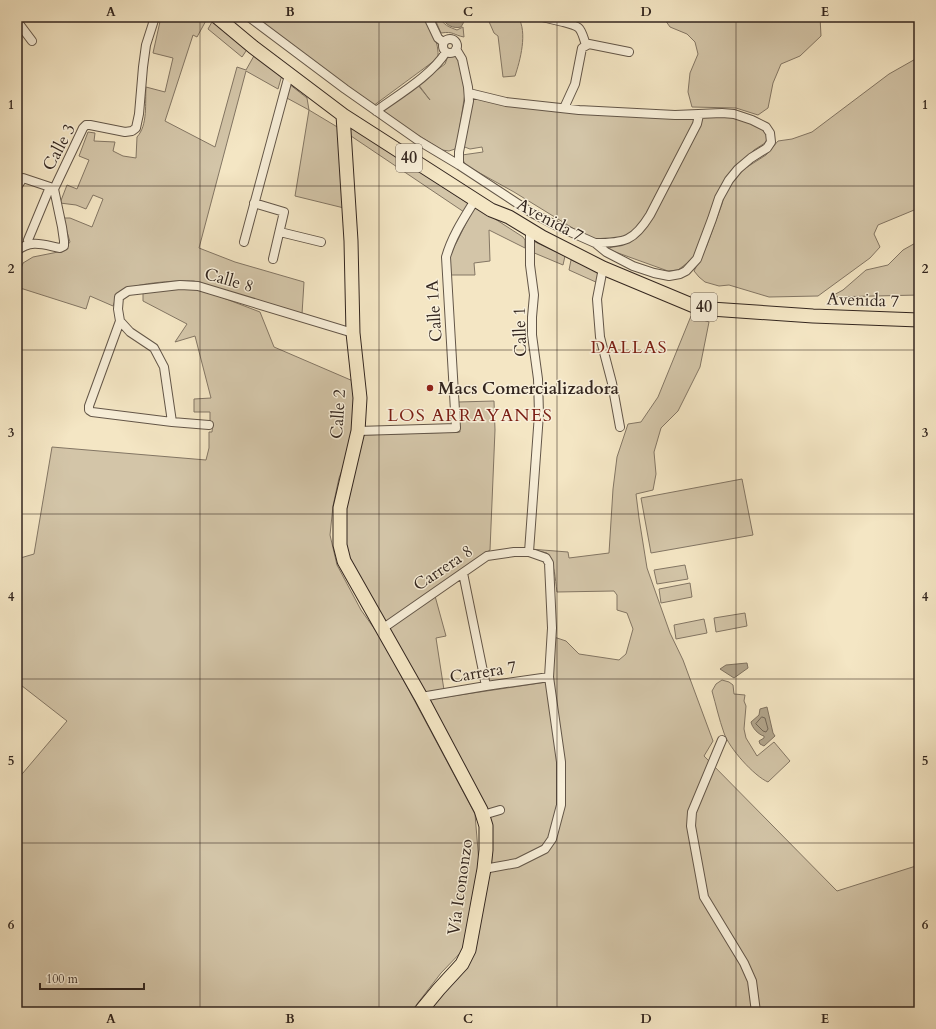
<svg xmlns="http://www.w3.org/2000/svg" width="936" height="1029" font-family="Cardo,serif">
<rect width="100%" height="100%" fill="#f4e6c4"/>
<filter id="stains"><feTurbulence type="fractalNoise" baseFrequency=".005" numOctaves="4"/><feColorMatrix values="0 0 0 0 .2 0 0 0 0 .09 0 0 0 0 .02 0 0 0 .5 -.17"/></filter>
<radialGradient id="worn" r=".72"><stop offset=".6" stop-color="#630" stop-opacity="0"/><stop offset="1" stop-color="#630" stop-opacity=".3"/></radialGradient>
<path fill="#d3c5a8" stroke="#837664" d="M 161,17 L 208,17 L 197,37 L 193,35 L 165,121 L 215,147 L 237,67 L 246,70 L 255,54 L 282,75 L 278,89 L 246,71 L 199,248 L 235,262 L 304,282 L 302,314 L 194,281 C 178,280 127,283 118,294 C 115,297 115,302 113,306 L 90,296 L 86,309 L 17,287 L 17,281 L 23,263 L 33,257 L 63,251 L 70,242 L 63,218 L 70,218 L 92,227 L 103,199 L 93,195 L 86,209 L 76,205 L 60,203 L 67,185 L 77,189 L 89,160 L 79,156 L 88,132 L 95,133 L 94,141 L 115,142 L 113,151 L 123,156 L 136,158 L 137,137 C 148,125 145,103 146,87 L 165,92 L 173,58 L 153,53 Z
M 256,17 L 426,17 C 432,31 439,42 438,58 L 373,106 Z
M 434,17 L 440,17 C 443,25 449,27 457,30 L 463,27 L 464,37 C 453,35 454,31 441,33 Z
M 487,17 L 518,17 C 528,32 520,61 515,76 L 503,77 L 498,36 L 494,33 Z
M 663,17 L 820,17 L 821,36 L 800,56 L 781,64 L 773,83 L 768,108 L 758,115 L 736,108 L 692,107 L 688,92 L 690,73 L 698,54 L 695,42 L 687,34 L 670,27 Z
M 213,20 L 248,48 L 242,57 L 208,29 Z
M 452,55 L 457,56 L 459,58 L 465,93 L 457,145 L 455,149 L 449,151 L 442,150 L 380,112 L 417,84 L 430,100 L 418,84 L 445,64 L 448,56 Z
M 919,57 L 919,208 L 878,225 L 874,234 L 880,247 L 870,258 L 818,296 L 769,297 L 729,285 L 719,286 L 705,282 L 699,277 L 694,271 L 707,245 L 722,204 L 726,190 L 744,169 L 766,155 L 778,141 L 792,139 L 812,132 L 889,74 Z
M 289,84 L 307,98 L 309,110 L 339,128 L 344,208 L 295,196 L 309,110 L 285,97 Z
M 471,96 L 511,105 L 696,117 L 695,124 L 639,227 L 623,238 L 597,240 L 584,235 L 514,192 L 467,166 L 462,159 L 462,155 L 483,152 L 482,147 L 470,149 L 462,146 Z
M 733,115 L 762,127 L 767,133 L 767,139 L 765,143 L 754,150 L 729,174 L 695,257 L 678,270 L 668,271 L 607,249 L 634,238 L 703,117 Z
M 351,127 L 469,204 L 464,212 L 348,134 Z
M 475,206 L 523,237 L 525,240 L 525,248 L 489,230 L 490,261 L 474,263 L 475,275 L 450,275 L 450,255 Z
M 533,241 L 565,256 L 563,265 L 532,252 Z
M 919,241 L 919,295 L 830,297 L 843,290 L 866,270 L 888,265 L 903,250 Z
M 571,260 L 603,273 L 598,283 L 569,270 Z
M 182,287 L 200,289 L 260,312 L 274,347 L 353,381 L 356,400 L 351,447 L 339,478 L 333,506 L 330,535 L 337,565 L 361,610 L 381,638 L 475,814 L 479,863 L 465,948 L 441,973 L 417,1004 L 414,1012 L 17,1012 L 17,780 L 67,721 L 17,682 L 17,559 L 34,554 L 52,447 L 206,460 L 209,448 L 209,432 L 212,432 L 213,422 L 210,421 L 210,412 L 194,412 L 194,399 L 211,398 L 195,336 L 175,342 L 187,324 L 143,301 L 143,292 Z
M 691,316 L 709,322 L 700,367 L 678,411 L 661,428 L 654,452 L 656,474 L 653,490 L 636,494 L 639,518 L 647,568 L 670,633 L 683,660 L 713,741 L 704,756 L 837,891 L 919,865 L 919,1012 L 428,1012 L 466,963 L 485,811 L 426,700 L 547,682 L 553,676 L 554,637 L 566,641 L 579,654 L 619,660 L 626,654 L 633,629 L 627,613 L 617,610 L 617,595 L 614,591 L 557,592 C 555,578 555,564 547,553 L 530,549 L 568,552 L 569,558 L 609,553 L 613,489 L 617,457 L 628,424 L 641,422 L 658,397 Z
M 494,401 L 495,430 L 490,550 L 385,623 L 349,556 L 344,540 L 343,508 L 361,435 L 460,432 L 458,402 Z
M 742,479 L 753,535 L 651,553 L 641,498 Z
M 685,565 L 688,579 L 657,584 L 654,570 Z
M 690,583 L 692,597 L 661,603 L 659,589 Z
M 435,596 L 446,636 L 436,638 L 444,690 L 423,692 L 388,628 Z
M 745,613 L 747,626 L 716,632 L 714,618 Z
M 704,619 L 707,633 L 676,639 L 674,625 Z
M 722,680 L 729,682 L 733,685 L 734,694 L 745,695 L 744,701 L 746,706 L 744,729 L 746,738 L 757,756 L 774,742 L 790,761 L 768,782 C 754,776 729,748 724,733 C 719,719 716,705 712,691 L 716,684 Z"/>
<path fill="#b2a58c" stroke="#7f7260" d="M 442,17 L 464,17 L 465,20 L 461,27 C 453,29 445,25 442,17 Z
M 747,663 L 748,668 L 734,678 L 720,669 L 726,665 Z
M 767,707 L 773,733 L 775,736 L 764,746 L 760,744 L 759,741 L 764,738 L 764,736 C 759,735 752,728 751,722 L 759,715 L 760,709 Z"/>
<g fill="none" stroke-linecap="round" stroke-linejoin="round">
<path stroke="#726656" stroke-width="1" d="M 762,717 L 765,718 L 768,729 L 766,732 L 763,731 L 756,724 Z"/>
<g stroke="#635648" stroke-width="10">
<path id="street" d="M 249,17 L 345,89 L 419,141 L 459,165 L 532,213 L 559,227 L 595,243 L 606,252 L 633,266 L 654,273 L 669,276 L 680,274 L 686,271 L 697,259 L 712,219 L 719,198 L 729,180 L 738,169 L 751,158 L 767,148 L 771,142 L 770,133 L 766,127 L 752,120 L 734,114 L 722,113 L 675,115 L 579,110 L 506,102 L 469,93
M 428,17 L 438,38 L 443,42
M 542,17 L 563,22
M 563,17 L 563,22 C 582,27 580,27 586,45
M 17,21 L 32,41
M443 46a7 7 0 1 1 14 0a7 7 0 1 1-14 0Z
M 456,49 L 462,59 L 468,87 L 469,101 L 459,152 L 459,165
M 564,108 L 575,84 L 582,48 L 589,44 L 629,52
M 376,111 C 398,95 432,75 446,52
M 17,187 L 23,178 L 50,187
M 254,203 L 284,212 L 273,259
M 280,232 L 321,242
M 28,240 L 50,187 L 54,189
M 244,242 L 289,75
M 595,243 C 625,243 634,241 650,215 L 697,124 L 699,115
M 17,251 C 31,239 44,245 60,248 L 64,246 L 64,241 L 62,227 L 54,189 L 83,128 L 86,125 L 90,125 L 125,132 L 132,131 L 136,128 L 139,114 L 143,67 L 146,45 L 155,17
M 603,268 L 597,299 L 600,337 L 612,383 L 620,427
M 120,321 L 130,332 L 154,348 L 164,367 L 172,422
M 209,425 L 172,422 L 92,412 L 89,410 L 89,406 L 120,321 L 118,309 L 119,297 L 128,291 L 180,285 L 198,286 L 353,333
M 358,431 L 456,428 L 446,257 C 452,236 464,218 475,200
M 529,552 L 539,414 L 538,379 L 532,335 L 532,317 L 534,295 L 530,265 L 530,230
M 463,573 L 486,686
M 382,629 L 487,556 L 514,552 L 529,552 L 546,558 L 549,563 L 552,628 L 549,677 L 561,762 L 561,805 L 552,839 L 545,849 L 517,863 L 484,869
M 421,697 L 486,686 L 549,677
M 722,740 L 692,812 L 691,826 L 704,897 L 744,963 L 752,981 L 756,1012
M 483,815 L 500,810"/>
</g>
<g stroke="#33261f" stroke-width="15">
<path id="primary" d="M 217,17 L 253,47 L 343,115 L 491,210 L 509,217 L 542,237 L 603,268 L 694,306 L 711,309 L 813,316 L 919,320
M 343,115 L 351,241 L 353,333 L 360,398 L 358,431 L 340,508 L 340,545 L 344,561 L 421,697 L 481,810 L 486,826 L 486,850 L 484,869 L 469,950 L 462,964 L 439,989 L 420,1012"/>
</g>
<use href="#street" stroke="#f8efd9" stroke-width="8"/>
<use href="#primary" stroke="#f4e6c4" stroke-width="13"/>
</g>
<path fill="none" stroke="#33261f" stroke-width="1" stroke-opacity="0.55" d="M 200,17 L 200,1012M 379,17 L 379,1012M 557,17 L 557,1012M 736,17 L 736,1012M 17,186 L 919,186M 17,350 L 919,350M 17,514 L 919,514M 17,679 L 919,679M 17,843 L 919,843"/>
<circle fill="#8f2418" stroke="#f8efd9" stroke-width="1.5" cx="430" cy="388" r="4"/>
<g text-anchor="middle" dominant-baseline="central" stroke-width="3" stroke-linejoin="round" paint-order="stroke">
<g fill="#f8efd9" stroke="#6e6257" stroke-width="1">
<rect x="396" y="144" width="26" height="28" rx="3"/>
<rect x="691" y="293" width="26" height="28" rx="3"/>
</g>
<g font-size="16" font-weight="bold" fill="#33261f">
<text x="409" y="158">40</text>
<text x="704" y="307">40</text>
</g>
<g font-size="17" fill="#33261f" stroke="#f8efd9">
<text transform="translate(59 147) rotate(-62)">Calle 3</text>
<text transform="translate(550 220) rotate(28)">Avenida 7</text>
<text transform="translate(229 280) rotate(16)">Calle 8</text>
<text transform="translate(863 300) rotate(2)">Avenida 7</text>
<text transform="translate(434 311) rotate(-94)">Calle 1A</text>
<text transform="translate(520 332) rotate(-92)">Calle 1</text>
<text transform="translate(338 414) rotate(-86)">Calle 2</text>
<text transform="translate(443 568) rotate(-34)">Carrera 8</text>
<text transform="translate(483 672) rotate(-9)">Carrera 7</text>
<text transform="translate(460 887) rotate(-82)">Vía Icononzo</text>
</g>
<g font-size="17" font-weight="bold" fill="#33261f" stroke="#f8efd9" text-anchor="start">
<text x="438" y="388">Macs Comercializadora</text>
</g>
<g font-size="18" letter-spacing="1" fill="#7a1f14" stroke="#f8efd9">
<text x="629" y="347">DALLAS</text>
<text x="470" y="415">LOS ARRAYANES</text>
</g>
</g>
<rect width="936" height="1029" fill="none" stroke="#f4e6c4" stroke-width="44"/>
<path d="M40 983v6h104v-6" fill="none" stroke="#33261f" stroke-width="2"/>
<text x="46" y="983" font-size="12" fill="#33261f" stroke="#f8efd9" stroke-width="3" paint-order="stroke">100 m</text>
<rect x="22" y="22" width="892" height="985" fill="none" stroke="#33261f" stroke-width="1.5"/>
<g font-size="13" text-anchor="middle" font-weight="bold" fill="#33261f">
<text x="111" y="16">A</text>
<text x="290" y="16">B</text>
<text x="468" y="16">C</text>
<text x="646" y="16">D</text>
<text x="825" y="16">E</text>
<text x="11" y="109">1</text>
<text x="925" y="109">1</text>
<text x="11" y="273">2</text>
<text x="925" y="273">2</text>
<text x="11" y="437">3</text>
<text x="925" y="437">3</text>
<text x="11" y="601">4</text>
<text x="925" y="601">4</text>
<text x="11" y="765">5</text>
<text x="925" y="765">5</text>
<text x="11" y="929">6</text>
<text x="925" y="929">6</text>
<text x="111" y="1023">A</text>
<text x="290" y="1023">B</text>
<text x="468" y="1023">C</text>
<text x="646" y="1023">D</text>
<text x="825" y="1023">E</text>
</g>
<rect width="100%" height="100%" filter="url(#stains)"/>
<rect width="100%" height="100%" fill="url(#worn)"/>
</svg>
